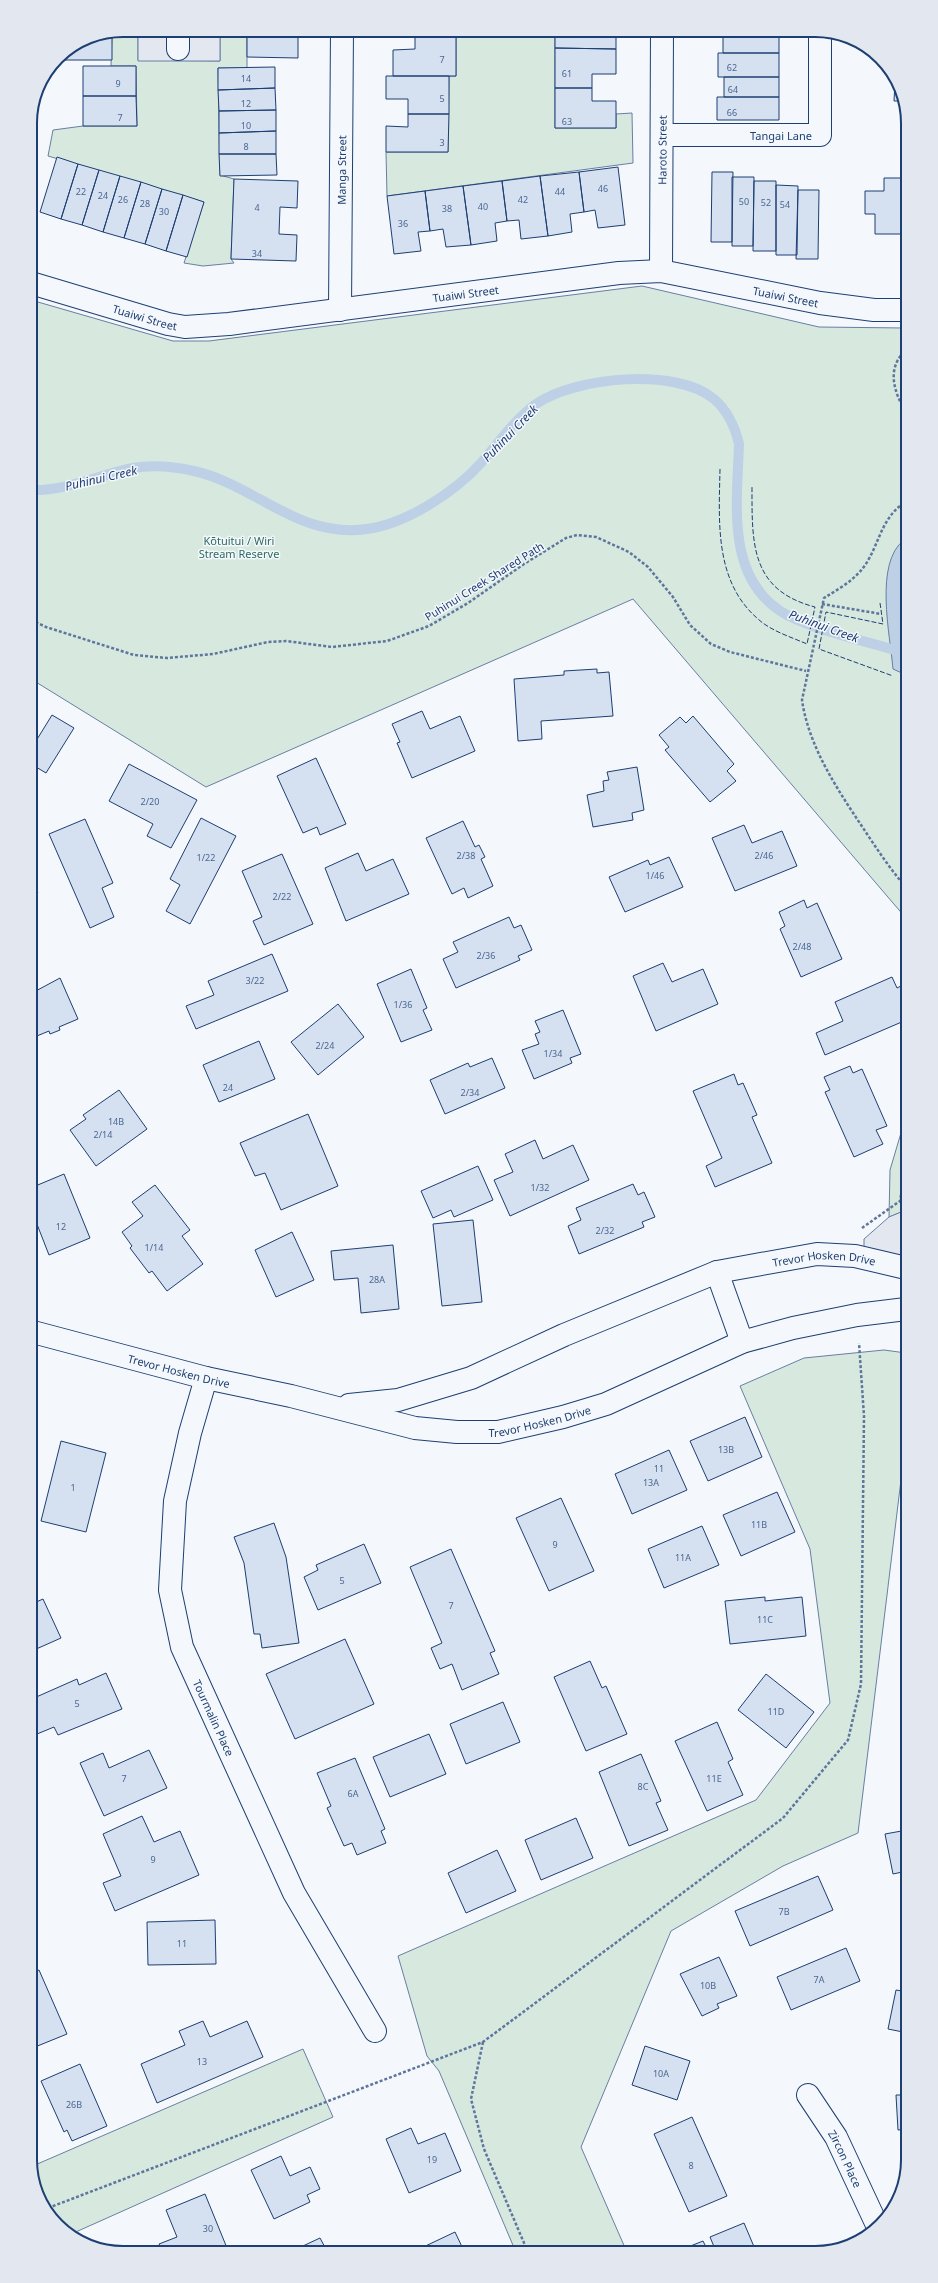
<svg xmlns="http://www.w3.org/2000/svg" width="938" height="2283" font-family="'Noto Sans',sans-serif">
<rect width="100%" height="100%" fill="#f4f7fb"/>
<path fill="#d7e8df" stroke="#687fa3" d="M 123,30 L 138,30 L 138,60 L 220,61 L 220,30 L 247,30 L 247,68 L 218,68 L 220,175 L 234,179 L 231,259 L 234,263 L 203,266 L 184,263 L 204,202 L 48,156 L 53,130 L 83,126 L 137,126 L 136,66 L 111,66 L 112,32 Z
M 456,30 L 555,30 L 555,128 L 616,128 L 616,114 L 632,113 L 633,163 L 387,196 L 386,152 L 448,152 L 449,76 L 456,76 Z
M 642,286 L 819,327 L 904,328 L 905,917 L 633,599 L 206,787 L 31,679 L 31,300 L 173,341 L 209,341 Z
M 906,1116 L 906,1210 L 889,1217 L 890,1170 Z
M 884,1350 L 906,1353 L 906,1439 L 858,1833 L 783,1866 L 671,1931 L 581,2147 L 626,2250 L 515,2250 L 439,2071 L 427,2056 L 398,1956 L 756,1800 L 830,1703 L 810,1549 L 740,1386 L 804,1358 Z
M 303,2049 L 333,2117 L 69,2235 L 35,2189 L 35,2165 Z"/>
<path fill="#e3e8f0" stroke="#687fa3" d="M 138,30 L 220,30 L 220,61 L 138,61 Z
M 906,1210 L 906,1268 L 864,1258 L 864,1239 L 889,1217 Z"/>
<path fill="#bed0e5" stroke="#687fa3" d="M 904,540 L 904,674 L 893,669 C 890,634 874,563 904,540 Z"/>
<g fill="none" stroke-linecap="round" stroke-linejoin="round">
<path stroke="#bed0e5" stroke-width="10" d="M 31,490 C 67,491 98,475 133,468 C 152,465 176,467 194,471 C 256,485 298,539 367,529 C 406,524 455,492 481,463 C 498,444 515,419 536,404 C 575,377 676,367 714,399 C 728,411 735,427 739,444 C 737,504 725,581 787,615 C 819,631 857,639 891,649"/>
</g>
<path fill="#d5e0f0" stroke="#1d3f73" d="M 247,30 L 298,30 L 298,58 L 247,57 Z
M 415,30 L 456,30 L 456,36 L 415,36 Z
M 555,30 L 616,30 L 616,49 L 555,48 Z
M 718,30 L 779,30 L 779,32 L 718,32 Z
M 112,32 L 112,60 L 59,60 L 59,56 L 88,37 Z
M 723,32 L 779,32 L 779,53 L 723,53 Z
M 415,36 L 456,36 L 456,76 L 393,76 L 393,50 L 415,49 Z
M 555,48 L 616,49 L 616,74 L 592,74 L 592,88 L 555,88 Z
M 718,53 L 779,53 L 779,77 L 718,77 Z
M 83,66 L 136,66 L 136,96 L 83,96 Z
M 275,67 L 275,88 L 218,90 L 218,68 Z
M 386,76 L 449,76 L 449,114 L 408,114 L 408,99 L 386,99 Z
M 724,77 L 779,77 L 779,97 L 724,97 Z
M 895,82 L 903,94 L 903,101 L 894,101 Z
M 275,88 L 276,110 L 219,111 L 218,90 Z
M 555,88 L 592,88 L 592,101 L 616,101 L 616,128 L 555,128 Z
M 83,96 L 136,96 L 137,126 L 83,126 Z
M 717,97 L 779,97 L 779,120 L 717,120 Z
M 276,110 L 276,131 L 219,133 L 219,111 Z
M 408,114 L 449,114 L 448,152 L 386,152 L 386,126 L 408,127 Z
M 276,131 L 276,154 L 219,154 L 219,133 Z
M 219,154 L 276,154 L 277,175 L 220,176 Z
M 57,157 L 78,164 L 61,219 L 40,212 Z
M 78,164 L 99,170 L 82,225 L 61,219 Z
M 618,167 L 625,225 L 598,228 L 595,210 L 584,212 L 579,172 Z
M 99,170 L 120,176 L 103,232 L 82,225 Z
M 579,172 L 584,212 L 570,214 L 572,232 L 548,236 L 540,176 Z
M 712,172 L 733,172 L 732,242 L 711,242 Z
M 120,176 L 141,182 L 124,238 L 103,232 Z
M 540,176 L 548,236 L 521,239 L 519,220 L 507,221 L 502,181 Z
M 732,177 L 754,177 L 753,246 L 732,246 Z
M 884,178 L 903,178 L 903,234 L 875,234 L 875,214 L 865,214 L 865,191 L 884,191 Z
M 234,179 L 298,181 L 297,208 L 280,207 L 279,234 L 297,235 L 296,261 L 231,259 Z
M 502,181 L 507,221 L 495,223 L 497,241 L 471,245 L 463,186 Z
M 754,181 L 776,181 L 776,251 L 753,251 Z
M 141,182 L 162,189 L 145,244 L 124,238 Z
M 776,185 L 798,186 L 797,255 L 776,255 Z
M 463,186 L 471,245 L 446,247 L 443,229 L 430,231 L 425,191 Z
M 162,189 L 183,195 L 166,251 L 145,244 Z
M 798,190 L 819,190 L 818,259 L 796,259 Z
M 425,191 L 430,231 L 418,232 L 421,251 L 394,254 L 387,196 Z
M 183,195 L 204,202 L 187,257 L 166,251 Z
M 597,669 L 597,673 L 609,672 L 613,716 L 541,721 L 542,739 L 518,741 L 514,679 L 564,675 L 564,671 Z
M 422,711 L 430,729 L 460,716 L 475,751 L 412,778 L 397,743 L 400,742 L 392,724 Z
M 52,715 L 74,728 L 46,773 L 36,767 L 32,773 L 32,738 L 36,741 Z
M 693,716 L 734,764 L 727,771 L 736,781 L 710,802 L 665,750 L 669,747 L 659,735 L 680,717 L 686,723 Z
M 316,758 L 346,824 L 320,835 L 317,827 L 303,833 L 277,776 Z
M 129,764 L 197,800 L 171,848 L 147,836 L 153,824 L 109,801 Z
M 637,767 L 644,810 L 632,813 L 633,820 L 593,827 L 587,795 L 604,791 L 603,781 L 609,780 L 607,772 Z
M 201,818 L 236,836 L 190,924 L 166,911 L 180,885 L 170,879 Z
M 85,819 L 113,883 L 102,888 L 114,917 L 90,928 L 49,834 Z
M 463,821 L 475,847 L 479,845 L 485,857 L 481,859 L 493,886 L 468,898 L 464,888 L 452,894 L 426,838 Z
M 744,825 L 752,843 L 782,831 L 797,866 L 735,891 L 712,838 Z
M 358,853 L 366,871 L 393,859 L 409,894 L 346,921 L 325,868 Z
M 282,854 L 313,924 L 264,945 L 253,921 L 262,917 L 242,871 Z
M 669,857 L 683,887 L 625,912 L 609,877 L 648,860 L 650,865 Z
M 32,885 L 38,893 L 32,898 Z
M 804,900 L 807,908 L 817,903 L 842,959 L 801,977 L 780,929 L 785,926 L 779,912 Z
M 509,917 L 514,928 L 521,925 L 532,950 L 518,956 L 520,960 L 456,988 L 443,959 L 458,952 L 453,942 Z
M 272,954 L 288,991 L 196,1029 L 186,1006 L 214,995 L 208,981 Z
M 663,963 L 672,982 L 703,969 L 718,1004 L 656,1031 L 633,976 Z
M 411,969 L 427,1008 L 423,1010 L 432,1030 L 401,1042 L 377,984 Z
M 892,977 L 897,988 L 903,985 L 905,990 L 905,1013 L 901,1015 L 904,1021 L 825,1055 L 816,1033 L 843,1021 L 835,1002 Z
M 60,978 L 78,1019 L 59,1027 L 60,1030 L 50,1034 L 49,1031 L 32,1038 L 32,993 Z
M 338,1004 L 364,1037 L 318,1075 L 291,1042 Z
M 563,1010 L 581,1054 L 570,1058 L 572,1063 L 534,1079 L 522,1050 L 539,1044 L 535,1034 L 540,1032 L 535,1021 Z
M 259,1041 L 275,1079 L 219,1102 L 203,1065 Z
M 492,1058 L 505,1088 L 445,1114 L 430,1080 L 468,1063 L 470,1067 Z
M 850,1066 L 853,1073 L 862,1069 L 887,1126 L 876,1130 L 883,1144 L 854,1157 L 825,1092 L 830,1090 L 824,1077 Z
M 734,1074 L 738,1085 L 743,1083 L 757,1115 L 752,1117 L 772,1163 L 715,1187 L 706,1166 L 722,1158 L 693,1091 Z
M 119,1090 L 147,1129 L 96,1166 L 70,1130 L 86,1119 L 83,1115 Z
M 308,1114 L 338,1186 L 281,1210 L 265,1173 L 255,1176 L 240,1143 Z
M 535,1140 L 543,1159 L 573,1145 L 589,1180 L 510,1216 L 494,1180 L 513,1172 L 505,1154 Z
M 478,1166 L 493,1200 L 454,1217 L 451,1210 L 433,1218 L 421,1191 Z
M 64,1174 L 90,1238 L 49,1255 L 33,1214 L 33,1187 Z
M 633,1184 L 638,1195 L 644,1192 L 655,1217 L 642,1222 L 644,1227 L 579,1254 L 568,1226 L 581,1220 L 576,1208 Z
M 155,1185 L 190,1230 L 182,1236 L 203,1264 L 167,1291 L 152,1271 L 149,1273 L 130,1248 L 132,1246 L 122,1232 L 143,1216 L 132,1202 Z
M 473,1220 L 482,1302 L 442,1306 L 433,1224 Z
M 292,1232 L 314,1280 L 276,1297 L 255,1250 Z
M 393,1245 L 399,1309 L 361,1313 L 358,1278 L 334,1280 L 331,1251 Z
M 745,1417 L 762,1457 L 708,1481 L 690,1441 Z
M 61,1441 L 106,1453 L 86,1532 L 41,1521 Z
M 669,1450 L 687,1490 L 632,1514 L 615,1474 Z
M 777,1492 L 795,1532 L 741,1556 L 723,1515 Z
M 561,1498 L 594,1571 L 549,1591 L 516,1518 Z
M 274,1523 L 286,1557 L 299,1643 L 262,1648 L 260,1634 L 254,1634 L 244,1563 L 234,1537 Z
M 702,1526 L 719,1565 L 664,1588 L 648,1549 Z
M 364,1544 L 381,1583 L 318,1610 L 304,1577 L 318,1570 L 316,1565 Z
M 451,1549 L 495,1651 L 490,1653 L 499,1674 L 462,1690 L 452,1664 L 440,1669 L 431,1648 L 442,1643 L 410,1567 Z
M 765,1597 L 765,1601 L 802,1597 L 806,1636 L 730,1644 L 725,1601 Z
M 43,1599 L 61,1638 L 34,1650 L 34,1603 Z
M 345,1639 L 374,1704 L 295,1739 L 266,1674 Z
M 907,1648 L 907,1683 L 904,1682 Z
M 590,1661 L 602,1688 L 606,1686 L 627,1734 L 586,1751 L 554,1677 Z
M 106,1673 L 122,1709 L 58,1735 L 54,1727 L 37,1734 L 34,1728 L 34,1698 L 77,1679 L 79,1685 Z
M 766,1674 L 814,1712 L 786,1748 L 738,1710 Z
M 503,1702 L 520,1742 L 466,1764 L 450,1724 Z
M 905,1715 L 907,1715 L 907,1730 L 904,1729 Z
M 717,1722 L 733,1759 L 728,1762 L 743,1795 L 707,1811 L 675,1741 Z
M 429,1734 L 446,1774 L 390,1797 L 373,1757 Z
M 907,1746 L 907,1786 L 902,1786 Z
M 149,1750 L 167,1788 L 104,1816 L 80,1763 L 103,1753 L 109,1768 Z
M 641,1754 L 661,1801 L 656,1803 L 668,1830 L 629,1846 L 599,1772 Z
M 355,1758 L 385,1829 L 381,1831 L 386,1843 L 357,1855 L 352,1843 L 344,1846 L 327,1808 L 331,1806 L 317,1773 Z
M 142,1816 L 154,1842 L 180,1831 L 199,1875 L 115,1911 L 103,1883 L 121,1876 L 103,1834 Z
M 576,1818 L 593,1858 L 541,1880 L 525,1840 Z
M 907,1830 L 907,1871 L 893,1874 L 885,1834 Z
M 497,1850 L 516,1891 L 466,1913 L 448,1873 Z
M 818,1876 L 833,1910 L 750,1946 L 735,1911 Z
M 215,1920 L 216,1964 L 148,1965 L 147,1922 Z
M 846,1948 L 860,1981 L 791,2010 L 777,1977 Z
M 719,1957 L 737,1996 L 717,2004 L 719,2008 L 702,2016 L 680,1974 Z
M 39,1970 L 67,2034 L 35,2047 L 34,1972 Z
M 896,1990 L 908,1992 L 908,2033 L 888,2029 Z
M 203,2021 L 210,2037 L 247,2021 L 263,2057 L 157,2103 L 141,2064 L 185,2045 L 179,2031 Z
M 645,2046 L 690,2061 L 677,2100 L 632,2085 Z
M 80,2064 L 107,2126 L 72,2141 L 67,2130 L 64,2132 L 41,2081 Z
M 896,2095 L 908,2095 L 908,2129 L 898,2130 Z
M 692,2117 L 727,2196 L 689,2212 L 654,2134 Z
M 411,2128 L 418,2144 L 445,2133 L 461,2171 L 409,2193 L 386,2139 Z
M 281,2156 L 290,2176 L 310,2167 L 320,2189 L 307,2195 L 310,2202 L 274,2219 L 251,2170 Z
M 205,2194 L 227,2248 L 217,2252 L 163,2252 L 159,2244 L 177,2237 L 166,2210 Z
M 744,2223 L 755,2249 L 715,2249 L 710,2237 Z
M 455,2232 L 464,2251 L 417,2251 L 417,2250 Z
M 320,2238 L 327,2251 L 290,2252 Z
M 703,2241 L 707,2249 L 683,2249 Z"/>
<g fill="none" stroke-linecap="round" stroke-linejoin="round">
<g stroke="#1d3f73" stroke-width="24">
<g id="minor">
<path d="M 178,49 L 178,30"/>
<path id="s1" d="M 662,135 L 820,135 L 820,30"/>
<path id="s2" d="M 661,271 L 662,30"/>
<path id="s3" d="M 31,283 L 168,324 L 185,327 L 229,324 L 619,273 L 661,271 L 820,303 L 874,310 L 904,310"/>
<path id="s4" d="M 340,310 L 342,30"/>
<path d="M 717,1272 L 742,1342"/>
<path id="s5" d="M 33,1332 L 206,1378 L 291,1396 L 415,1428 L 457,1432 L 498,1432 L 563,1417 L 606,1404 L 742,1342 L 793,1328 L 857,1315 L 906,1309"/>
<path id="s6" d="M 206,1378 L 190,1433 L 175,1501 L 170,1590 L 182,1647 L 294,1893 L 375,2031"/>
<path id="s7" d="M 349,1405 L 398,1400 L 471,1378 L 564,1335 L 717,1272 L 817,1254 L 855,1256 L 906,1268"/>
<path id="s8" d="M 808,2095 L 836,2137 L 877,2225"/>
</g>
</g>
<path stroke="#5e769c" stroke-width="2.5" stroke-dasharray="3 2" stroke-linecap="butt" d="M 904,352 C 887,369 894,391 904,409
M 904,503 C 880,519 879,547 863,568 C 853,581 837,590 824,598 L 802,700 C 809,749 840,793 867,834 C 879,852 891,870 905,886
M 822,604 L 881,614
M 31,620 L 46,627 L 134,655 L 167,658 L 213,654 L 268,642 L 286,641 L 332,647 L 387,641 L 429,626 L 468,603 L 524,564 L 566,538 L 577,535 L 596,537 L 629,552 L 648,567 L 673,597 L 690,625 L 711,644 L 730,652 L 806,671
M 862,1228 L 900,1201 L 906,1166
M 483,2042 L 471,2099 L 484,2149 L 527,2250
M 48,2208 L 483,2042 L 783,1818 L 848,1740 L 861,1684 L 864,1416 L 859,1343"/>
<use href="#minor" stroke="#f4f7fb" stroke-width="22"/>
<path stroke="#1d3f73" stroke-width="1" stroke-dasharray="5 2" stroke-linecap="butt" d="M 720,469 C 719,521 714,581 758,619 C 771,631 791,637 807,644 L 815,607 C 750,590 752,543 752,486
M 880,603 L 883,624 L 826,612 L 819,649 L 893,676"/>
</g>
<g text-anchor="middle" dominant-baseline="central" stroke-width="3" stroke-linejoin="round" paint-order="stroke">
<g font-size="9" fill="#4b6792">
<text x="442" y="59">7</text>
<text x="732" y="67">62</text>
<text x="567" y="73">61</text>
<text x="246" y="78">14</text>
<text x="118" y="83">9</text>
<text x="733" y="89">64</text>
<text x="442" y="98">5</text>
<text x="246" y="103">12</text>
<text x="732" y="112">66</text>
<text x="120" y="117">7</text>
<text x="567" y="121">63</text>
<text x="246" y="125">10</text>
<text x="442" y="142">3</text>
<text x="246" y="146">8</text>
<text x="603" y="188">46</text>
<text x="81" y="191">22</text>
<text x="560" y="191">44</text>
<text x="103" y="195">24</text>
<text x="123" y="199">26</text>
<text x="523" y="199">42</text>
<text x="744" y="201">50</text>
<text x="766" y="202">52</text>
<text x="145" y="203">28</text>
<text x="785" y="204">54</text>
<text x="483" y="206">40</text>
<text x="257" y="207">4</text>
<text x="447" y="208">38</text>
<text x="164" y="211">30</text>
<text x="403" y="223">36</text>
<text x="257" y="253">34</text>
<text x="150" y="801">2/20</text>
<text x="466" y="855">2/38</text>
<text x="764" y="855">2/46</text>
<text x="206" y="857">1/22</text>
<text x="655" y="875">1/46</text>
<text x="282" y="896">2/22</text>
<text x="802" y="946">2/48</text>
<text x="486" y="955">2/36</text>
<text x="255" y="980">3/22</text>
<text x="403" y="1004">1/36</text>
<text x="325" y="1045">2/24</text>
<text x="553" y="1053">1/34</text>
<text x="228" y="1087">24</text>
<text x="470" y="1092">2/34</text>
<text x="116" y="1121">14B</text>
<text x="103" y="1134">2/14</text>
<text x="540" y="1187">1/32</text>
<text x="61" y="1226">12</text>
<text x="605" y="1230">2/32</text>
<text x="154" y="1247">1/14</text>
<text x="377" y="1279">28A</text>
<text x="726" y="1449">13B</text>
<text x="659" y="1468">11</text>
<text x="651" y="1482">13A</text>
<text x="73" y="1487">1</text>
<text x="759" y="1524">11B</text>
<text x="555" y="1544">9</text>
<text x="683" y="1557">11A</text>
<text x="342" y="1580">5</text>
<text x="451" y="1605">7</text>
<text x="765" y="1619">11C</text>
<text x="77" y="1703">5</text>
<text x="776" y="1711">11D</text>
<text x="124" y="1778">7</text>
<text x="714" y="1778">11E</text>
<text x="643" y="1786">8C</text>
<text x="353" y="1793">6A</text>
<text x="153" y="1859">9</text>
<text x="784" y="1911">7B</text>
<text x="182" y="1943">11</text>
<text x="819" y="1979">7A</text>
<text x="708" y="1985">10B</text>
<text x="202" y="2061">13</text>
<text x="661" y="2073">10A</text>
<text x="74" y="2104">26B</text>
<text x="432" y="2159">19</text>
<text x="691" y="2165">8</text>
<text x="208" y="2228">30</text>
</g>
<g font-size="11" fill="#1d3f73" stroke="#f4f7fb">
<text stroke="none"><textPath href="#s1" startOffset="119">Tangai Lane</textPath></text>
<text stroke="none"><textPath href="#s2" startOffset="121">Haroto Street</textPath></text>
<text stroke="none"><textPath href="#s4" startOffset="140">Manga Street</textPath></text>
<text stroke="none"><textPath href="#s3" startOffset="443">Tuaiwi Street</textPath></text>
<text stroke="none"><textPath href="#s3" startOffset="767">Tuaiwi Street</textPath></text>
<text stroke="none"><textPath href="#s3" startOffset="119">Tuaiwi Street</textPath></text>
<text transform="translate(484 581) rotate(-32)">Puhinui Creek Shared Path</text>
<text stroke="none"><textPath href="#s7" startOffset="502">Trevor Hosken Drive</textPath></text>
<text stroke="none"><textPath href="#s5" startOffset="151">Trevor Hosken Drive</textPath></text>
<text stroke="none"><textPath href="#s5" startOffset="520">Trevor Hosken Drive</textPath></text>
<text stroke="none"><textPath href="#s6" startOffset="352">Tourmalin Place</textPath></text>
<text stroke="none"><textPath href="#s8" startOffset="74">Zircon Place</textPath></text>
</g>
<g font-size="11" fill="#2c6c60" stroke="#f4f7fb">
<text x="239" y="540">Kōtuitui / Wiri<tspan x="239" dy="13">Stream Reserve</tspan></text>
</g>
<g font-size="12" font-style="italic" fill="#1d3f73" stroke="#f4f7fb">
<text transform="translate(510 433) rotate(-46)">Puhinui Creek</text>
<text transform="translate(101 478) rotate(-13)">Puhinui Creek</text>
<text transform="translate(824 626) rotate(20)">Puhinui Creek</text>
</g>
</g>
<path d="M0 0H938V2283H0ZM123 37H815A86 86 0 0 1 901 123V2160A86 86 0 0 1 815 2246H123A86 86 0 0 1 37 2160V123A86 86 0 0 1 123 37Z" fill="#e3e8f0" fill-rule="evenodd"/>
<path fill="none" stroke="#1d3f73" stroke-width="2" d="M123 37H815A86 86 0 0 1 901 123V2160A86 86 0 0 1 815 2246H123A86 86 0 0 1 37 2160V123A86 86 0 0 1 123 37Z"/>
</svg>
